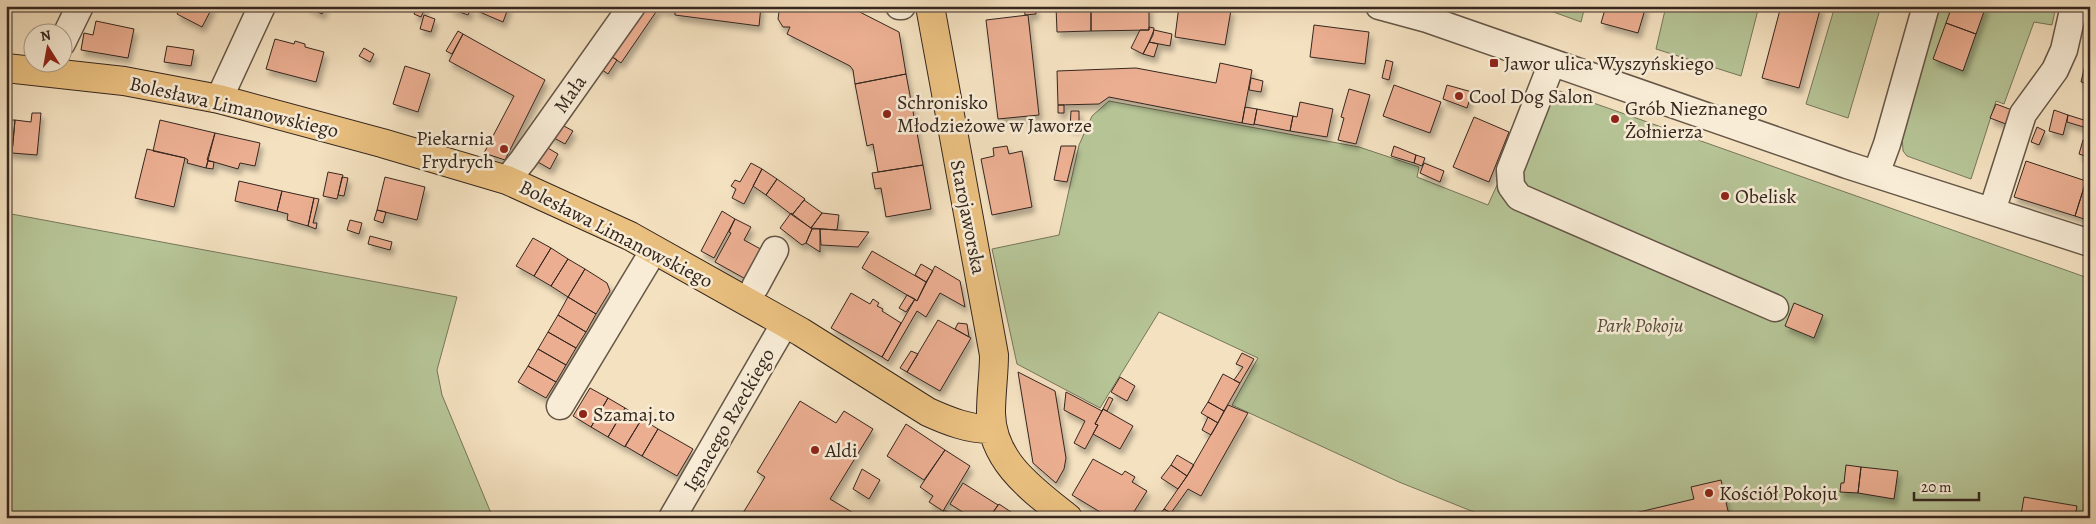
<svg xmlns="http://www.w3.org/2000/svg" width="2096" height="524" font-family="Alegreya,serif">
<defs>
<filter id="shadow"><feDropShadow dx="3" dy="5.5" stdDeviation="2.5" flood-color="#0004"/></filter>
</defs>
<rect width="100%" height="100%" fill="#f4e1c0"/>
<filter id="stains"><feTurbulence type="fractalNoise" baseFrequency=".004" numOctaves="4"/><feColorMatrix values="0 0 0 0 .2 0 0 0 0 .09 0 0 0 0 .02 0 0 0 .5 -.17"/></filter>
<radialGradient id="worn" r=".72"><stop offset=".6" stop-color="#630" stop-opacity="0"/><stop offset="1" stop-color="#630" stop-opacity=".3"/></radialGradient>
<path fill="#b6c496" stroke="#76765a" d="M 1537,6 L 1585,6 L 1581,22 Z
M 1666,6 L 1759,6 L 1741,76 L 1656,49 Z
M 1835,6 L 1881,6 L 1848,118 L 1806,104 Z
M 1940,6 L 2056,6 L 2052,25 L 2034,22 L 2004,104 L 1996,101 L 1971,179 L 1907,156 L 1903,151 L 1902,134 Z
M 1554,89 L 2088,278 L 2090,468 L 2086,485 L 2083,518 L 1489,518 L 1399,482 L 1232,405 L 1258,358 L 1159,312 L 1100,408 L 1017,364 L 992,249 L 1059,235 L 1079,145 L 1092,116 L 1109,101 L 1359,147 L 1419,167 L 1417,177 L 1488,205 L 1497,185 L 1520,173 Z
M 6,213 L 457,297 L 437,370 L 442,395 L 493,518 L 6,518 Z"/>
<path fill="#ebae91" stroke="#35271f" filter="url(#shadow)" d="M 181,6 L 213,6 L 202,27 L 177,14 Z
M 306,6 L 326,6 L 322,14 Z
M 417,6 L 426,6 L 421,17 L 414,14 Z
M 452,6 L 467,6 L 471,8 L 468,15 L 451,9 Z
M 477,6 L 509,6 L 503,22 L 475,10 Z
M 637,6 L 761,6 L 759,26 L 675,15 L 675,11 L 658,9 L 621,63 L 605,52 Z
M 787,6 L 848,6 L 899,32 L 906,74 L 855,84 L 853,70 L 850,66 L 787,34 L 790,27 L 783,27 L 778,19 L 779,12 Z
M 1024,6 L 1035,6 L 1036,14 L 1025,15 Z
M 1056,6 L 1091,6 L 1091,31 L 1057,32 Z
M 1091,6 L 1149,6 L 1149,30 L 1091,31 Z
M 1179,6 L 1206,6 L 1231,10 L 1225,45 L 1175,37 Z
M 1606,6 L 1646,6 L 1638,33 L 1601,23 Z
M 1781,6 L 1821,6 L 1799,88 L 1762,78 Z
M 1952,6 L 1986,6 L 1976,34 L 1946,23 Z
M 424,15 L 435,19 L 431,32 L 420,29 Z
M 1028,15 L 1039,115 L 998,119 L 986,20 Z
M 96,21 L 134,29 L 128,58 L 81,50 L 84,33 L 93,35 Z
M 1946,23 L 1976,34 L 1963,71 L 1933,59 Z
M 1314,25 L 1369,32 L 1365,64 L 1310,57 Z
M 1149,27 L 1154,28 L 1153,35 L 1143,54 L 1131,48 L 1140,30 L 1149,30 Z
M 1154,30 L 1172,34 L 1170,46 L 1149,42 Z
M 458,31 L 463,34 L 452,54 L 446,51 Z
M 463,34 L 545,80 L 505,160 L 484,153 L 514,96 L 449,61 Z
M 275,39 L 294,44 L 295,41 L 305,44 L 305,47 L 324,52 L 316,82 L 266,69 Z
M 1149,42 L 1158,44 L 1154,57 L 1143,54 Z
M 2090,44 L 2090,84 L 2081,82 Z
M 167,46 L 194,50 L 191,66 L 164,62 Z
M 364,48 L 374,54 L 370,62 L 359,56 Z
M 605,52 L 617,60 L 608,74 L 595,65 Z
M 1386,60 L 1393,62 L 1389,80 L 1382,78 Z
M 1220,63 L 1252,70 L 1242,123 L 1109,97 L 1099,104 L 1058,105 L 1057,71 L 1136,68 L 1216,83 Z
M 405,66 L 430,74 L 418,112 L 393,104 Z
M 906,74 L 923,165 L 878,172 L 873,144 L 867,146 L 855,84 Z
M 1251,78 L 1263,81 L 1261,92 L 1249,90 Z
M 1394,85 L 1441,102 L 1430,133 L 1383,116 Z
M 1447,85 L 1472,92 L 1467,108 L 1443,99 Z
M 1349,89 L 1370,95 L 1356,144 L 1338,140 L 1344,118 L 1341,117 Z
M 1300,102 L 1333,109 L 1327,137 L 1290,131 L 1293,116 L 1297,117 Z
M 1996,104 L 2012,110 L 2006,124 L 1990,118 Z
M 1058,105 L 1064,105 L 1064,113 L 1058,113 Z
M 1245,107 L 1257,109 L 1254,125 L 1242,123 Z
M 1257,109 L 1293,116 L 1290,131 L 1254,124 Z
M 2054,110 L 2068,115 L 2063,135 L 2049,131 Z
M 1071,111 L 1079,111 L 1079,128 L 1070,128 Z
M 32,113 L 41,113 L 37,155 L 12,153 L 15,120 L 31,122 Z
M 2068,115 L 2090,122 L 2090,129 L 2067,122 Z
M 1474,117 L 1509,132 L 1489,182 L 1453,167 Z
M 6,120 L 15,120 L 12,153 L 6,152 Z
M 160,120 L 215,133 L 206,168 L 187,163 L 188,160 L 185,158 L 153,151 Z
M 555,121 L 573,131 L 565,144 L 547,134 Z
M 2037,127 L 2045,131 L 2039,145 L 2031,142 Z
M 215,133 L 260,143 L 255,166 L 240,163 L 238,169 L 207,160 Z
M 2083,140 L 2090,142 L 2088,157 L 2079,154 Z
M 541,144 L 558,154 L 550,169 L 531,158 Z
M 1007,146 L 1009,154 L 1022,151 L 1032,207 L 992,215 L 981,159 L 994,156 L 993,148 Z
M 1061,146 L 1076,146 L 1067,182 L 1054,180 Z
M 1394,146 L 1416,155 L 1414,163 L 1391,156 Z
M 147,149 L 185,158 L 174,207 L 135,198 Z
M 1416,155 L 1425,158 L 1422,166 L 1414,163 Z
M 208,161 L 214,162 L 213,169 L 206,168 Z
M 2026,161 L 2086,181 L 2075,216 L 2014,197 Z
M 751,163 L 762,169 L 744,204 L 732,198 L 736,189 L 731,186 L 735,180 L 740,182 Z
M 1424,163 L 1444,171 L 1440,182 L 1420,173 Z
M 923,165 L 931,209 L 886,217 L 881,188 L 875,189 L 872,173 Z
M 762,169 L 777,179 L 766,195 L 753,186 Z
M 328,172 L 343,175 L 337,199 L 323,196 Z
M 342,177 L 348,178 L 344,196 L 338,195 Z
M 385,177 L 425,187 L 417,220 L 377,210 Z
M 777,179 L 805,199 L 792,215 L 766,195 Z
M 239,181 L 282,191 L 277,211 L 235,201 Z
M 2086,181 L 2090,182 L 2090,221 L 2075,216 Z
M 282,191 L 314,198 L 308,226 L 287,220 L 288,214 L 277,211 Z
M 314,198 L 319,199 L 313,223 L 317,223 L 316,229 L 308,226 Z
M 804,200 L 822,213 L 811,228 L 792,215 Z
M 377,210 L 386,212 L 383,223 L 374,220 Z
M 722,211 L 735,219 L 714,258 L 701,251 Z
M 791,213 L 812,229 L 806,243 L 802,245 L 780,228 Z
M 822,213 L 839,215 L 837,230 L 811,228 Z
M 735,219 L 751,227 L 744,240 L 768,253 L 751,282 L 715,262 L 731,233 L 729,232 Z
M 350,220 L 362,223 L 359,234 L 347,230 Z
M 812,229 L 820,229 L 820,252 L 806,243 Z
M 820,229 L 837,230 L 869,232 L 858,247 L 821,245 Z
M 370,236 L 392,242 L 390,250 L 368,244 Z
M 533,238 L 551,248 L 534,276 L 516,266 Z
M 551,248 L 568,259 L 551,286 L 534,276 Z
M 872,251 L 926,282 L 917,301 L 862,268 Z
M 568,259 L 585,269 L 568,297 L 551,286 Z
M 921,264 L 933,271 L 926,282 L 915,275 Z
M 935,266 L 960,281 L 965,307 L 940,293 L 926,317 L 917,311 L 888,361 L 882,357 L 915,299 L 917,301 Z
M 585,269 L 607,283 L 610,291 L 596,314 L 568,297 Z
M 851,293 L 870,304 L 873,299 L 879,303 L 877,306 L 883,309 L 882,311 L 901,323 L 882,357 L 831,328 Z
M 907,295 L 915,299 L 906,312 L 899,308 Z
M 568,297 L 596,314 L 586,332 L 558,315 Z
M 1794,303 L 1823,315 L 1814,338 L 1785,326 Z
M 558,315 L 586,332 L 576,348 L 548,332 Z
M 938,320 L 971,338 L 940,391 L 907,372 Z
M 958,323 L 967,324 L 969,337 L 955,329 Z
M 548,332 L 576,348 L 566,365 L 538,349 Z
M 538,349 L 566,365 L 556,382 L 528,366 Z
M 911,351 L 918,354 L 907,372 L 900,368 Z
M 1242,353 L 1254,359 L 1240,383 L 1234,380 L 1243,367 L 1236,364 Z
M 528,366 L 556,382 L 546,398 L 518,382 Z
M 1018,372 L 1055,391 L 1066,458 L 1064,469 L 1056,483 L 1033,463 Z
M 1223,374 L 1240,383 L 1224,411 L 1208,402 Z
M 1120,377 L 1135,386 L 1127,401 L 1111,392 Z
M 590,388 L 608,398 L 591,427 L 573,416 Z
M 1066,392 L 1102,411 L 1095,424 L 1098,425 L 1085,449 L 1074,443 L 1085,421 L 1064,410 Z
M 1109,397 L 1113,399 L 1107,411 L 1103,409 L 1102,411 Z
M 608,398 L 625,408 L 608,437 L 591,427 Z
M 800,401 L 836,423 L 844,411 L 873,429 L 830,499 L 862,518 L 740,518 L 765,477 L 757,472 Z
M 1208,402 L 1224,411 L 1218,423 L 1201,413 Z
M 1228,405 L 1248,413 L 1201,496 L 1188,489 L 1171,513 L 1164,509 L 1187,476 Z
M 625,408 L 642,418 L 625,447 L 608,437 Z
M 1103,409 L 1133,426 L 1120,449 L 1093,434 L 1098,425 L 1095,424 Z
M 1208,417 L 1218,423 L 1211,435 L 1202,430 Z
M 642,419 L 658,429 L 642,456 L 625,446 Z
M 906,424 L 945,450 L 924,480 L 887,456 Z
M 658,429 L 693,449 L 677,476 L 642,456 Z
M 945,450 L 970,466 L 943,511 L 929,502 L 933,496 L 920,487 Z
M 1177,455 L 1194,465 L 1187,476 L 1171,465 Z
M 1093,459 L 1122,475 L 1125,471 L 1135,477 L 1132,482 L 1147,491 L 1130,518 L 1110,518 L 1072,495 Z
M 1171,465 L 1187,476 L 1178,489 L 1161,478 Z
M 1846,465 L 1861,467 L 1858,493 L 1840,492 L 1841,483 L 1844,483 Z
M 1861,467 L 1898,471 L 1894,499 L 1858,493 Z
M 862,469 L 880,480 L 869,499 L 853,489 Z
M 1721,480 L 1728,511 L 1739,518 L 1614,518 L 1694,499 L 1691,487 Z
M 963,483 L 998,505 L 989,518 L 972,518 L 950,504 Z
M 2024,497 L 2077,506 L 2075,518 L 2007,518 L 2008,513 L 2021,515 Z
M 999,504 L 1020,518 L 989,518 Z
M 1164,509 L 1176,516 L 1174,518 L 1157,518 Z
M 944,510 L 956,518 L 940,518 Z"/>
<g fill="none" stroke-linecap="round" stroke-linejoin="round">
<g stroke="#655647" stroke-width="29">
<path id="minor" d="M 899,6 L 902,6
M 1379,6 L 1427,19 L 1847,165 L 2090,243
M 62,43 L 80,6
M 1552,63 L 1510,170 L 1511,186 L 1519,197 L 1775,308
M 219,99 L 262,6
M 1876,174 L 1887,144 L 1926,6
M 507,180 L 523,160 L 632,6
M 1992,211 L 2023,114 L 2055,70 L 2064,50 L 2074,6
M 755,287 L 775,250
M 560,406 L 654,250
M 672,518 L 785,323"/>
</g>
<g stroke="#35271f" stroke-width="30">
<path id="major" d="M 930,6 L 994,355 C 994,374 991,393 991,413 C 992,462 1033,490 1068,518
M 6,68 L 124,81 L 219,99 L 382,143 L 507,180 L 630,236 L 801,332 L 928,412 C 948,421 970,430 993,429"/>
</g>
<use href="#minor" stroke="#f8ecd6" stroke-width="26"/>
<use href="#major" stroke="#eac080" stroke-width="28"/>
</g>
<g fill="#8f2418" stroke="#f8ecd6" stroke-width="2">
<rect x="1489" y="58" width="10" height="10" rx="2.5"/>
<circle cx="1459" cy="96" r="5"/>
<circle cx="887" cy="114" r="5"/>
<circle cx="1615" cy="119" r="5"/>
<circle cx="504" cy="149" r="5"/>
<circle cx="1725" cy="196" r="5"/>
<circle cx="583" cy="414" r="5"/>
<circle cx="815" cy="450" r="5"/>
<circle cx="1709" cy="493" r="5"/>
</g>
<g text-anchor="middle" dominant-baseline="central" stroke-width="5" stroke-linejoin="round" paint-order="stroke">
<g font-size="20" fill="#35271f" stroke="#f8ecd6" text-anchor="start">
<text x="1504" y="63">Jawor ulica Wyszyńskiego</text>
<text x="1469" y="96">Cool Dog Salon</text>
<text x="897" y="102">Schronisko<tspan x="897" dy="23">Młodzieżowe w Jaworze</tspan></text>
<text x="1625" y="108">Grób Nieznanego<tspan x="1625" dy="23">Żołnierza</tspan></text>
<text x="494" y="138" text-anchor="end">Piekarnia<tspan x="494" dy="23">Frydrych</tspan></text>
<text x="1735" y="196">Obelisk</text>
<text x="593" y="414">Szamaj.to</text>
<text x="825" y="450">Aldi</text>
<text x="1719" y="493">Kościół Pokoju</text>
</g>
<g font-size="20" fill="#35271f" stroke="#f8ecd6">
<text transform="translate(570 94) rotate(-55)">Mała</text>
<text transform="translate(234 107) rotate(13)">Bolesława Limanowskiego</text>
<text transform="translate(968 217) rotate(79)">Starojaworska</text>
<text transform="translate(616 234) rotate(27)">Bolesława Limanowskiego</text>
<text transform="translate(729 420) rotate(-60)">Ignacego Rzeckiego</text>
</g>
<g font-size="20" font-style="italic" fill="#554e3d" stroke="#f8ecd6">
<text x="1640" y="325">Park Pokoju</text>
</g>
</g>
<rect width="2096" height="524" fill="none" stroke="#f4e1c0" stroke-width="25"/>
<rect x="8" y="8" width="2081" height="509" fill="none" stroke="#35271f" stroke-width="2.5"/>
<rect x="12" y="12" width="2071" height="499" fill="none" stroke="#35271f"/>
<g transform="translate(48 48) rotate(349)"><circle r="24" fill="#f8ecd6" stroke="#aa9d8d"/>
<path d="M0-4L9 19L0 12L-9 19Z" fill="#8f2418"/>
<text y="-8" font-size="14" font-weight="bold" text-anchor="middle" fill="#35271f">N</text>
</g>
<path d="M1914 492v8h65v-8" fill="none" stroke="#35271f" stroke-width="2.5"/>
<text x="1921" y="492" font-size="15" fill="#35271f" stroke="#f8ecd6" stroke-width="4" paint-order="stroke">20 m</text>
<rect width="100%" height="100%" filter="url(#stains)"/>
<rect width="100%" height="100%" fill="url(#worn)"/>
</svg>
